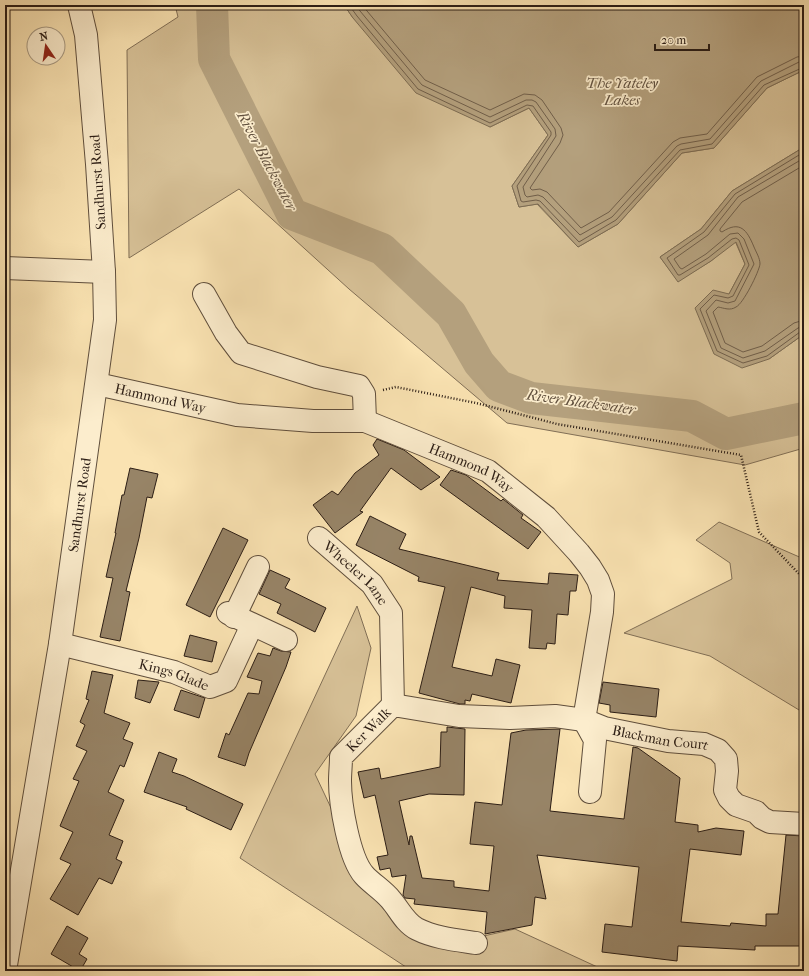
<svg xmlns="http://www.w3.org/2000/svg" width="809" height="976" font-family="'IM FELL French Canon',serif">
<rect width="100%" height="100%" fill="#fae3b2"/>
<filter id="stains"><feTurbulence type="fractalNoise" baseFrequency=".005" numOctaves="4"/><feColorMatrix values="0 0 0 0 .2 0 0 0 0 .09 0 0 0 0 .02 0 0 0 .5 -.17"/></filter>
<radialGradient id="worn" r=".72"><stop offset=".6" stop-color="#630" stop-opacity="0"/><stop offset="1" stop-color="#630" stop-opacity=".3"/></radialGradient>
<path fill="#d7c197" stroke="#816f56" d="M 175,5 L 344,5 L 353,18 L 490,127 L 529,108 L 548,135 L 512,186 L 519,207 L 537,204 L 578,247 L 618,224 L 682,153 L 714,148 L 767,88 L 804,70 L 804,147 L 732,191 L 701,229 L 660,257 L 678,281 L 711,261 L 735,241 L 745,264 L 729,294 L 769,359 L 804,334 L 804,448 L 745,465 L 507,423 L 349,289 L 239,189 L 129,258 L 127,50 L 178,17 Z
M 719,522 L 804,559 L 804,713 L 710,656 L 624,633 L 732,579 L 730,563 L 696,540 Z
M 357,606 L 371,648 L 356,716 L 315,774 L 341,829 L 358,878 L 452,943 L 515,929 L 606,971 L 412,971 L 240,858 Z"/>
<path fill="#b4a07d" stroke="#7d6c53" d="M 344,5 L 804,5 L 804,70 L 767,88 L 714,148 L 682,153 L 618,224 L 578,247 L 538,204 L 519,207 L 512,186 L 548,135 L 529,108 L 490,127 L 416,93 L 353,18 Z
M 804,147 L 804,334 L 769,359 L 742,368 L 714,354 L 695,308 L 713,290 L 729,294 L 745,264 L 736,242 L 711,261 L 678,282 L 660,257 L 701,229 L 732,191 Z"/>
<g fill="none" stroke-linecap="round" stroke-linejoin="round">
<path stroke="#705e49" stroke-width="1" d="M 349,5 L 357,16 L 418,89 L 490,123 L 527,105 L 533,106 L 551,132 L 551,135 L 517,186 L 521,201 L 523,202 L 536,200 L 540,201 L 579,242 L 616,220 L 680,150 L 712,144 L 764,85 L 804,67
M 355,5 L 422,85 L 490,117 L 526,100 L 532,100 L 536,102 L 555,129 L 556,136 L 523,187 L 525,195 L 527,197 L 538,195 L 543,197 L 580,235 L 612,217 L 677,146 L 681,144 L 710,139 L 761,81 L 799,62 L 804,62
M 362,5 L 425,80 L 490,110 L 524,94 L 535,95 L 542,100 L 561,128 L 563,135 L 560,143 L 530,188 L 532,190 L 540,189 L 547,192 L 581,228 L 609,212 L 673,142 L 680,138 L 707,134 L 757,77 L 797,57 L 804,56
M 804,152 L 735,194 L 704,232 L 667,258 L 678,275 L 680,275 L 708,258 L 732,239 L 736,238 L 739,240 L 749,265 L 733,296 L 728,298 L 714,295 L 700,309 L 717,351 L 743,363 L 767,356 L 800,332 L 804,331
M 804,158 L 738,197 L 708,235 L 674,259 L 680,268 L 682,269 L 706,254 L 730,234 L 738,233 L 744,239 L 754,264 L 735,301 L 728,303 L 716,300 L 706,311 L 721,348 L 743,358 L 765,351 L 798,328 L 804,326
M 804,165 L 742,202 L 720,229 L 720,231 L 722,232 C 740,220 747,230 754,247 C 756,252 760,258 760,264 C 759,272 743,304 736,307 C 730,311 724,308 718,307 L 713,312 L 725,343 L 743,352 L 762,346 L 794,323 L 804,320"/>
<path stroke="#b4a07d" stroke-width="32" d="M 212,5 L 214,59 L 292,214 L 382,249 L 451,314 L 479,363 L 499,386 L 531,398 L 692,416 L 726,434 L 804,418"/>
</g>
<path fill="#978467" stroke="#2b1d15" d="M 377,439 L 404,450 L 440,477 L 421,490 L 391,468 L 360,511 L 363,512 L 335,533 L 313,505 L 332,491 L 338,495 L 355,473 L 379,455 L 373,445 Z
M 130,468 L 158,474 L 152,498 L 147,497 L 139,538 L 126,591 L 130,592 L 120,641 L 100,637 L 113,578 L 106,577 L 116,533 L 115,533 L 122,495 L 124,495 Z
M 451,470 L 466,475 L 501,501 L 503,499 L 523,515 L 521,518 L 541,532 L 528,549 L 440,485 Z
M 370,516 L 406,534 L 399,549 L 499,573 L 497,580 L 548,584 L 549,573 L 578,575 L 576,591 L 570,591 L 568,615 L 557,614 L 555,644 L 547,643 L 546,649 L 529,648 L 532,610 L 504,608 L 505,596 L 471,587 L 452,667 L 492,676 L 496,659 L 520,665 L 511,703 L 472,694 L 470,701 L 465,700 L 465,704 L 460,704 L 419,693 L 445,587 L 418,581 L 419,577 L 356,545 Z
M 223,528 L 248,540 L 210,617 L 186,605 Z
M 270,570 L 290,579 L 285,588 L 326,608 L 315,632 L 277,613 L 281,604 L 259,594 Z
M 190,635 L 217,642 L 212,662 L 184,656 Z
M 273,648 L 281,651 L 291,652 L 286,667 L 249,753 L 245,766 L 218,757 L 226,733 L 229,735 L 248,693 L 259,694 L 262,681 L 247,677 L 258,653 L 270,656 Z
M 92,671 L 113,675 L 104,713 L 130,723 L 123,739 L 133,743 L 124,767 L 120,765 L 108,792 L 124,800 L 109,835 L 123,841 L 116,859 L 122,862 L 112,884 L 99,878 L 78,915 L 50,899 L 71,864 L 60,859 L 73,832 L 60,826 L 79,781 L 73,779 L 87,751 L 76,746 L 85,725 L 80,722 L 89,700 L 86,699 Z
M 138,680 L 159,682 L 150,703 L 135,698 Z
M 603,682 L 659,689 L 656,717 L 610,712 L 610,705 L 599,703 Z
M 181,690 L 205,698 L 199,718 L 174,710 Z
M 447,727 L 465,729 L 464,795 L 429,794 L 399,801 L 409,845 L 410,836 L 412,836 L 422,878 L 454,881 L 454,887 L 489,891 L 494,846 L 470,844 L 475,802 L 502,805 L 511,733 L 526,730 L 560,729 L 550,811 L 624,819 L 633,747 L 638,748 L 680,778 L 675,822 L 698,825 L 698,832 L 716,828 L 744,831 L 741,855 L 690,849 L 681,922 L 730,926 L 731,923 L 766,926 L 766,914 L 778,914 L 786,835 L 804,836 L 804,903 L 800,902 L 800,946 L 755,946 L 755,950 L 678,946 L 677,961 L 602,952 L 605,924 L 632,927 L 639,867 L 537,855 L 546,899 L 535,897 L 532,925 L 485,934 L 487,912 L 414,904 L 415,899 L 405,898 L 403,895 L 406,875 L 392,877 L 390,868 L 380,870 L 377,857 L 388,855 L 375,795 L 364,798 L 358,772 L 379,768 L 381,779 L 440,767 L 441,732 L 447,732 Z
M 159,752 L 177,759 L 172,772 L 184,776 L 243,804 L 231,830 L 186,809 L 187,807 L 144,792 Z
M 67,926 L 88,938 L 79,954 L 87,959 L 80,971 L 51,954 Z"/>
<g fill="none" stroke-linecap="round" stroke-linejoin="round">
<g stroke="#5f4e3c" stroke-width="24">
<g id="minor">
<path d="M 5,268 L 104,272"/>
<path d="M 204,294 L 226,333 L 241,353 L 317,377 L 359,386 L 364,394 L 365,421"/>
<path id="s1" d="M 97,384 L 237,415 L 313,421 L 365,421 L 488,471 L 546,517 L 579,553 L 590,567 L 598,580 L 603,594 L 602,612 L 584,720 L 595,740 L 590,792"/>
<path id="s2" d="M 319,538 L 372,584 L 391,613 L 393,705"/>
<path d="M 228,613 L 286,640"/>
<path d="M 234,617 L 258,567"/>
<path id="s3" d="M 60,644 L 174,672 L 210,687 L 226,681 L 252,625"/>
<path id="s4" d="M 476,943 C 456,940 435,938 417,929 C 405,923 399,909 391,900 C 383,890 372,884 364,875 C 349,858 340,804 340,781 C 340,773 341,765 341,757 L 393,705 L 459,716 L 510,718 L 555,716 L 584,720 L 604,728 L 668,741 L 704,744 L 718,750 L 726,759 L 727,771 L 725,790 L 729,798 L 736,805 L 756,812 L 762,818 L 770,822 L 804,824"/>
<path id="s5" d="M 5,971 L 60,644 L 105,320 L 104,272 L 97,164 L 86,35 L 79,5"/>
</g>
</g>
<path stroke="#2b1d15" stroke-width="2.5" stroke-dasharray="1 2" stroke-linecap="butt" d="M 383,390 L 396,387 L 476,403 L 557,424 L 741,455 L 759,532 L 804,579"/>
<use href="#minor" stroke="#fcedcd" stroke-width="22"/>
</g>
<g text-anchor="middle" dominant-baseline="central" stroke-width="3.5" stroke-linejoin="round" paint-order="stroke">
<g font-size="14" fill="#2b1d15" stroke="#fcedcd">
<text transform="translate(98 182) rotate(-94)">Sandhurst Road</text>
<text stroke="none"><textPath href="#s1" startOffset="65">Hammond Way</textPath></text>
<text stroke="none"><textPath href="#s1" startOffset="388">Hammond Way</textPath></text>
<text stroke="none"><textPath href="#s5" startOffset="472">Sandhurst Road</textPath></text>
<text stroke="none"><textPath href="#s2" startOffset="51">Wheeler Lane</textPath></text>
<text stroke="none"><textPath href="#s3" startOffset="118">Kings Glade</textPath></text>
<text stroke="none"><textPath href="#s4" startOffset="298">Ker Walk</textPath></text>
<text stroke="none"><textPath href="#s4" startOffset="604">Blackman Court</textPath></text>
</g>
<g font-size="15" font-style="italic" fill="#62513f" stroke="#fcedcd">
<text x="622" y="83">The Yateley<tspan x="622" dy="17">Lakes</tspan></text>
<text transform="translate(267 161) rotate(62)">River Blackwater</text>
<text transform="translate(581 402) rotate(8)">River Blackwater</text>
</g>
</g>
<rect width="809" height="976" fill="none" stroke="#fae3b2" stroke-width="20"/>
<rect x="6" y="6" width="797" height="964" fill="none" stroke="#2b1d15" stroke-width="2"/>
<rect x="10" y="10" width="789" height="956" fill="none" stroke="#2b1d15"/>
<g transform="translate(46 46) rotate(347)"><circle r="19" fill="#fcedcd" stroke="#a89a83"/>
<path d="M0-3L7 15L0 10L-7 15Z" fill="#8f2418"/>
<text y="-6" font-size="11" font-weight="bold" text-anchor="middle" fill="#2b1d15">N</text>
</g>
<path d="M655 44v6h54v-6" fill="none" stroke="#2b1d15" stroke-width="2"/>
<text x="661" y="44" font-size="12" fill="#2b1d15" stroke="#fcedcd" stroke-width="3" paint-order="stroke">20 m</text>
<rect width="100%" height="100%" filter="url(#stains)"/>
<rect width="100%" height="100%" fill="url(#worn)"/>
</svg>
